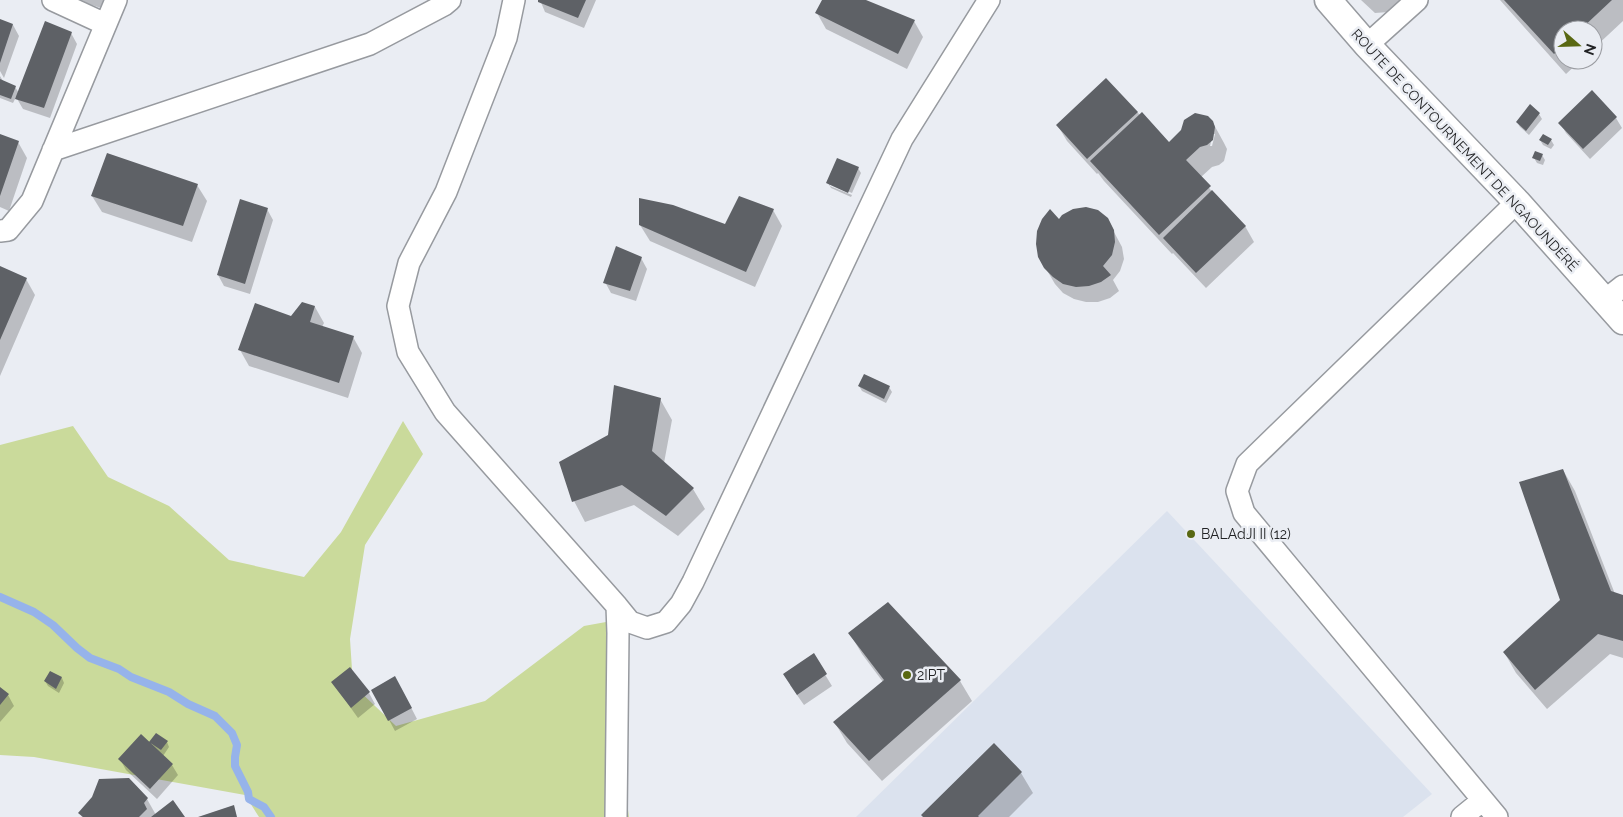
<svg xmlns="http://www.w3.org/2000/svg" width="1623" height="817" font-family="Raleway,sans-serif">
<rect width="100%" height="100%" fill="#eaedf3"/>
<path fill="#dbe2ee" d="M 1167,511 L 1432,794 L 1403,817 L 856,817 Z"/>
<path fill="#cada9b" d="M 403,421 L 423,454 L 365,545 L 350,639 L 353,685 L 396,726 L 485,701 L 584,626 L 628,618 L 624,781 L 629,817 L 259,817 L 245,795 L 34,757 L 0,755 L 0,445 L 73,426 L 108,477 L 169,506 L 229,560 L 304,577 L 341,532 Z"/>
<path fill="#0003" fill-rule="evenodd" d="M 77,0 L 108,0 L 104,9 Z
M 540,0 L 596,0 L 584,28 L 545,12 Z
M 824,0 L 863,0 L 914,21 L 923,37 L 907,69 L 826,29 L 817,13 Z
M 1361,0 L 1413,0 L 1402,11 L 1375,13 Z
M 1500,0 L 1623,0 L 1623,21 L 1593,49 L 1593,30 L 1563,30 L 1563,60 L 1581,60 L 1566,74 Z
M 0,20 L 13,25 L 19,36 L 4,78 L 0,71 Z
M 71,33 L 77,44 L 50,118 L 23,109 L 16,97 L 13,103 L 0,98 L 0,76 L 3,81 L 15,87 L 19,93 Z
M 1137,112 L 1169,143 L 1212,121 L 1224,143 L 1227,149 L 1224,161 L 1219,165 L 1212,167 L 1201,177 L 1213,193 L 1245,226 L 1254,242 L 1206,288 L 1173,253 L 1172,254 L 1104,181 L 1098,173 L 1097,174 L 1067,141 L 1058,126 ZM 1213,134 L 1215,134 L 1212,146 L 1210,146 Z
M 1539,114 L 1542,119 L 1529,135 L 1520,127 L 1517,122 Z
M 1616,118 L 1622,128 L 1590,159 L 1566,133 L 1560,123 Z
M 0,135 L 18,142 L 27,158 L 9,211 L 0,207 Z
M 1540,140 L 1551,140 L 1554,145 L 1551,149 L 1543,145 Z
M 1542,155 L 1545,160 L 1543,165 L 1537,163 L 1534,158 Z
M 858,168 L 861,173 L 852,193 L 830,184 L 830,186 L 852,195 L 851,197 L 831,188 L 828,183 Z
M 197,185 L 207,201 L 192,242 L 102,212 L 92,196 Z
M 267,209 L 273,220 L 250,294 L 224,286 L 218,275 Z
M 773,210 L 782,226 L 755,287 L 650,241 L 640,225 L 725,225 Z
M 1107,219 L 1122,247 L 1124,259 L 1120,271 L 1113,280 L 1119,291 L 1110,298 L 1098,302 L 1086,302 L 1074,299 L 1063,293 L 1055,284 L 1045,267 L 1059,221 Z
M 641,258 L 647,269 L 636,301 L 611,293 L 605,282 Z
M 0,268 L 26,279 L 35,295 L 0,376 Z
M 303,304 L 315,307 L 324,323 L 322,327 L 353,337 L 362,353 L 348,398 L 249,366 L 240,350 L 292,317 Z
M 859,386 L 889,387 L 892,392 L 886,403 L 862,391 Z
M 660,399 L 672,420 L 664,463 L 693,489 L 705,509 L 678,536 L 634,505 L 585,522 L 574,501 L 609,436 Z
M 1563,470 L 1575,491 L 1615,594 L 1623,596 L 1623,658 L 1610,654 L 1547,709 L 1516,673 L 1504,652 L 1562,600 Z
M 888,604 L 960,681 L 972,701 L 882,781 L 847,743 L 835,723 L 883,682 L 862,654 L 850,634 Z
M 813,655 L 832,686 L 804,705 L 790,685 Z
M 350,669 L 369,693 L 375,704 L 358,718 L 333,683 Z
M 50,672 L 62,678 L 64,683 L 59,693 L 48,686 L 45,681 Z
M 401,688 L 417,719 L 395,731 L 373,690 Z
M 0,689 L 8,695 L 14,706 L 0,722 Z
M 151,742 L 167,742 L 169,747 L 163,756 L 172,765 L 178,775 L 157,799 L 126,770 L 120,759 L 154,747 Z
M 994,745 L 1021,773 L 1033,793 L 1009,817 L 924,817 Z
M 147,799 L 156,815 L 184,817 L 82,817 L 80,813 Z"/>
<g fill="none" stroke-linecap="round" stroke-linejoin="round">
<path stroke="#96b3ea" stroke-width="8" d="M 0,597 L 34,612 L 53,625 L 77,648 L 90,658 L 119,669 L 131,677 L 169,692 L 188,704 L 215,716 L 232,733 L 237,745 L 235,757 L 235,766 L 248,792 L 249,799 L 264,807 L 271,817"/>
</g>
<path fill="#5e6166" d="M 538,0 L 586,0 L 578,18 L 538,2 Z
M 822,0 L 866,0 L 915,20 L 898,54 L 815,13 Z
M 1504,0 L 1612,0 L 1580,30 L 1563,30 L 1563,46 L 1554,54 Z
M 0,19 L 13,24 L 0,63 Z
M 45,21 L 72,32 L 44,108 L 15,99 Z
M 1106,78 L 1138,112 L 1087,159 L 1056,125 Z
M 0,79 L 16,86 L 11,99 L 0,95 Z
M 1592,90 L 1617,117 L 1583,149 L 1558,123 Z
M 1530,104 L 1540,113 L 1526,131 L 1516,122 Z
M 1142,112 L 1169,142 L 1181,130 L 1184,120 L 1195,113 L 1208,116 L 1213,121 L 1215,127 L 1213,140 L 1207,145 L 1200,147 L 1186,160 L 1211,186 L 1159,235 L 1090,161 Z
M 0,134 L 19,141 L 0,196 Z
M 1543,134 L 1552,139 L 1548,145 L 1539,140 Z
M 1535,151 L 1543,154 L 1540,161 L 1532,158 Z
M 107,153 L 198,184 L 183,226 L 91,196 Z
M 837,158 L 859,167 L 848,193 L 826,183 Z
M 1212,190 L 1246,226 L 1196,273 L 1163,238 Z
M 739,196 L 774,209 L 746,272 L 639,225 L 639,198 L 673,205 L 725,224 Z
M 240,199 L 268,208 L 245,284 L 217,275 Z
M 1086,207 L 1098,210 L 1108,218 L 1114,230 L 1115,242 L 1112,255 L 1103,266 L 1111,275 L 1101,282 L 1089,286 L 1076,287 L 1063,284 L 1053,277 L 1044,268 L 1038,257 L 1036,244 L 1037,231 L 1042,219 L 1050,209 L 1059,219 L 1062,215 L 1073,209 Z
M 616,246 L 642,257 L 630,291 L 603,283 Z
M 0,266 L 27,278 L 0,340 Z
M 302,302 L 315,306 L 310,322 L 354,336 L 339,383 L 238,350 L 255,303 L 291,316 Z
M 864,374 L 890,386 L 884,399 L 858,386 Z
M 614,385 L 661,398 L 652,451 L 694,488 L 666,516 L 622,485 L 572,502 L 559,462 L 608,435 Z
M 1563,469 L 1611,591 L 1623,595 L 1623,641 L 1598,634 L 1535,690 L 1503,652 L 1560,600 L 1519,482 Z
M 888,602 L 961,680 L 869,761 L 833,722 L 884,680 L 848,633 Z
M 814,653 L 827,674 L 797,695 L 783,674 Z
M 350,667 L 370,692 L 351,708 L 331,682 Z
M 50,671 L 62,677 L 56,689 L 44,681 Z
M 395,676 L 412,708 L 388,721 L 371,690 Z
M 0,687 L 9,694 L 0,705 Z
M 156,733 L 168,741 L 161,750 L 149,742 Z
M 141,734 L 173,764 L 150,789 L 118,759 Z
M 994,743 L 1022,772 L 978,816 L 979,817 L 923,817 L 921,815 Z
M 129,778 L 148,798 L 144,803 L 147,809 L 139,817 L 83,817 L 78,813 L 92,797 L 99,779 Z
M 173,800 L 185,817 L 151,817 Z
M 234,805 L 237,817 L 198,817 Z"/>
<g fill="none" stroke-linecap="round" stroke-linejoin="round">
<g stroke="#979a9f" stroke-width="24">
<path id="minor" d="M 53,0 L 105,24
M 514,0 L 506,38 L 446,192 L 409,263 L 398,306 L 408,352 L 445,412 L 617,606 L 618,633 L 616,817
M 1367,45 L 1417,0
M 53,150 L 370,44 L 444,5 L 450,0
M 0,231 L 8,230 L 32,201 L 116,0
M 1604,301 L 1623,286
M 617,606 L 630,622 L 647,628 L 666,622 L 681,604 L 693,582 L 902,139 L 989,0
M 1462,817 L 1483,800
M 1497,817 L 1244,513 L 1237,491 L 1247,464 L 1517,202"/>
</g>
<g stroke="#979a9f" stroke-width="29">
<path id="tertiary" d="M 1328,0 L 1367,45 L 1517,202 L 1623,321"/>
</g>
<use href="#minor" stroke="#fff" stroke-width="21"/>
<use href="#tertiary" stroke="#fff" stroke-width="26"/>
</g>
<g fill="#596812" stroke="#eaedf3" stroke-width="2">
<circle cx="1191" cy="534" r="5"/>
<circle cx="907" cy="675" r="5"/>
</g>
<g text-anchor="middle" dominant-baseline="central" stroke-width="5" stroke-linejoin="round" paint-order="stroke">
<g font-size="14" fill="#222325" stroke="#eaedf3">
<text transform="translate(1465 150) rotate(47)">ROUTE DE CONTOURNEMENT DE NGAOUNDÉRÉ</text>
</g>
<g font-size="14" fill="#222325" stroke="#eaedf3" text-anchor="start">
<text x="1201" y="534">BALAdJI II (12)</text>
<text x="917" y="675">2IPT</text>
</g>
</g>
<g transform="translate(1578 45) rotate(110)"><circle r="24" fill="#eaedf3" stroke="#9a9ca1"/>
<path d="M0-4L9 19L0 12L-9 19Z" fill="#596812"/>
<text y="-8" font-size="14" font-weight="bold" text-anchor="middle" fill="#222325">N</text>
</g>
</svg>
